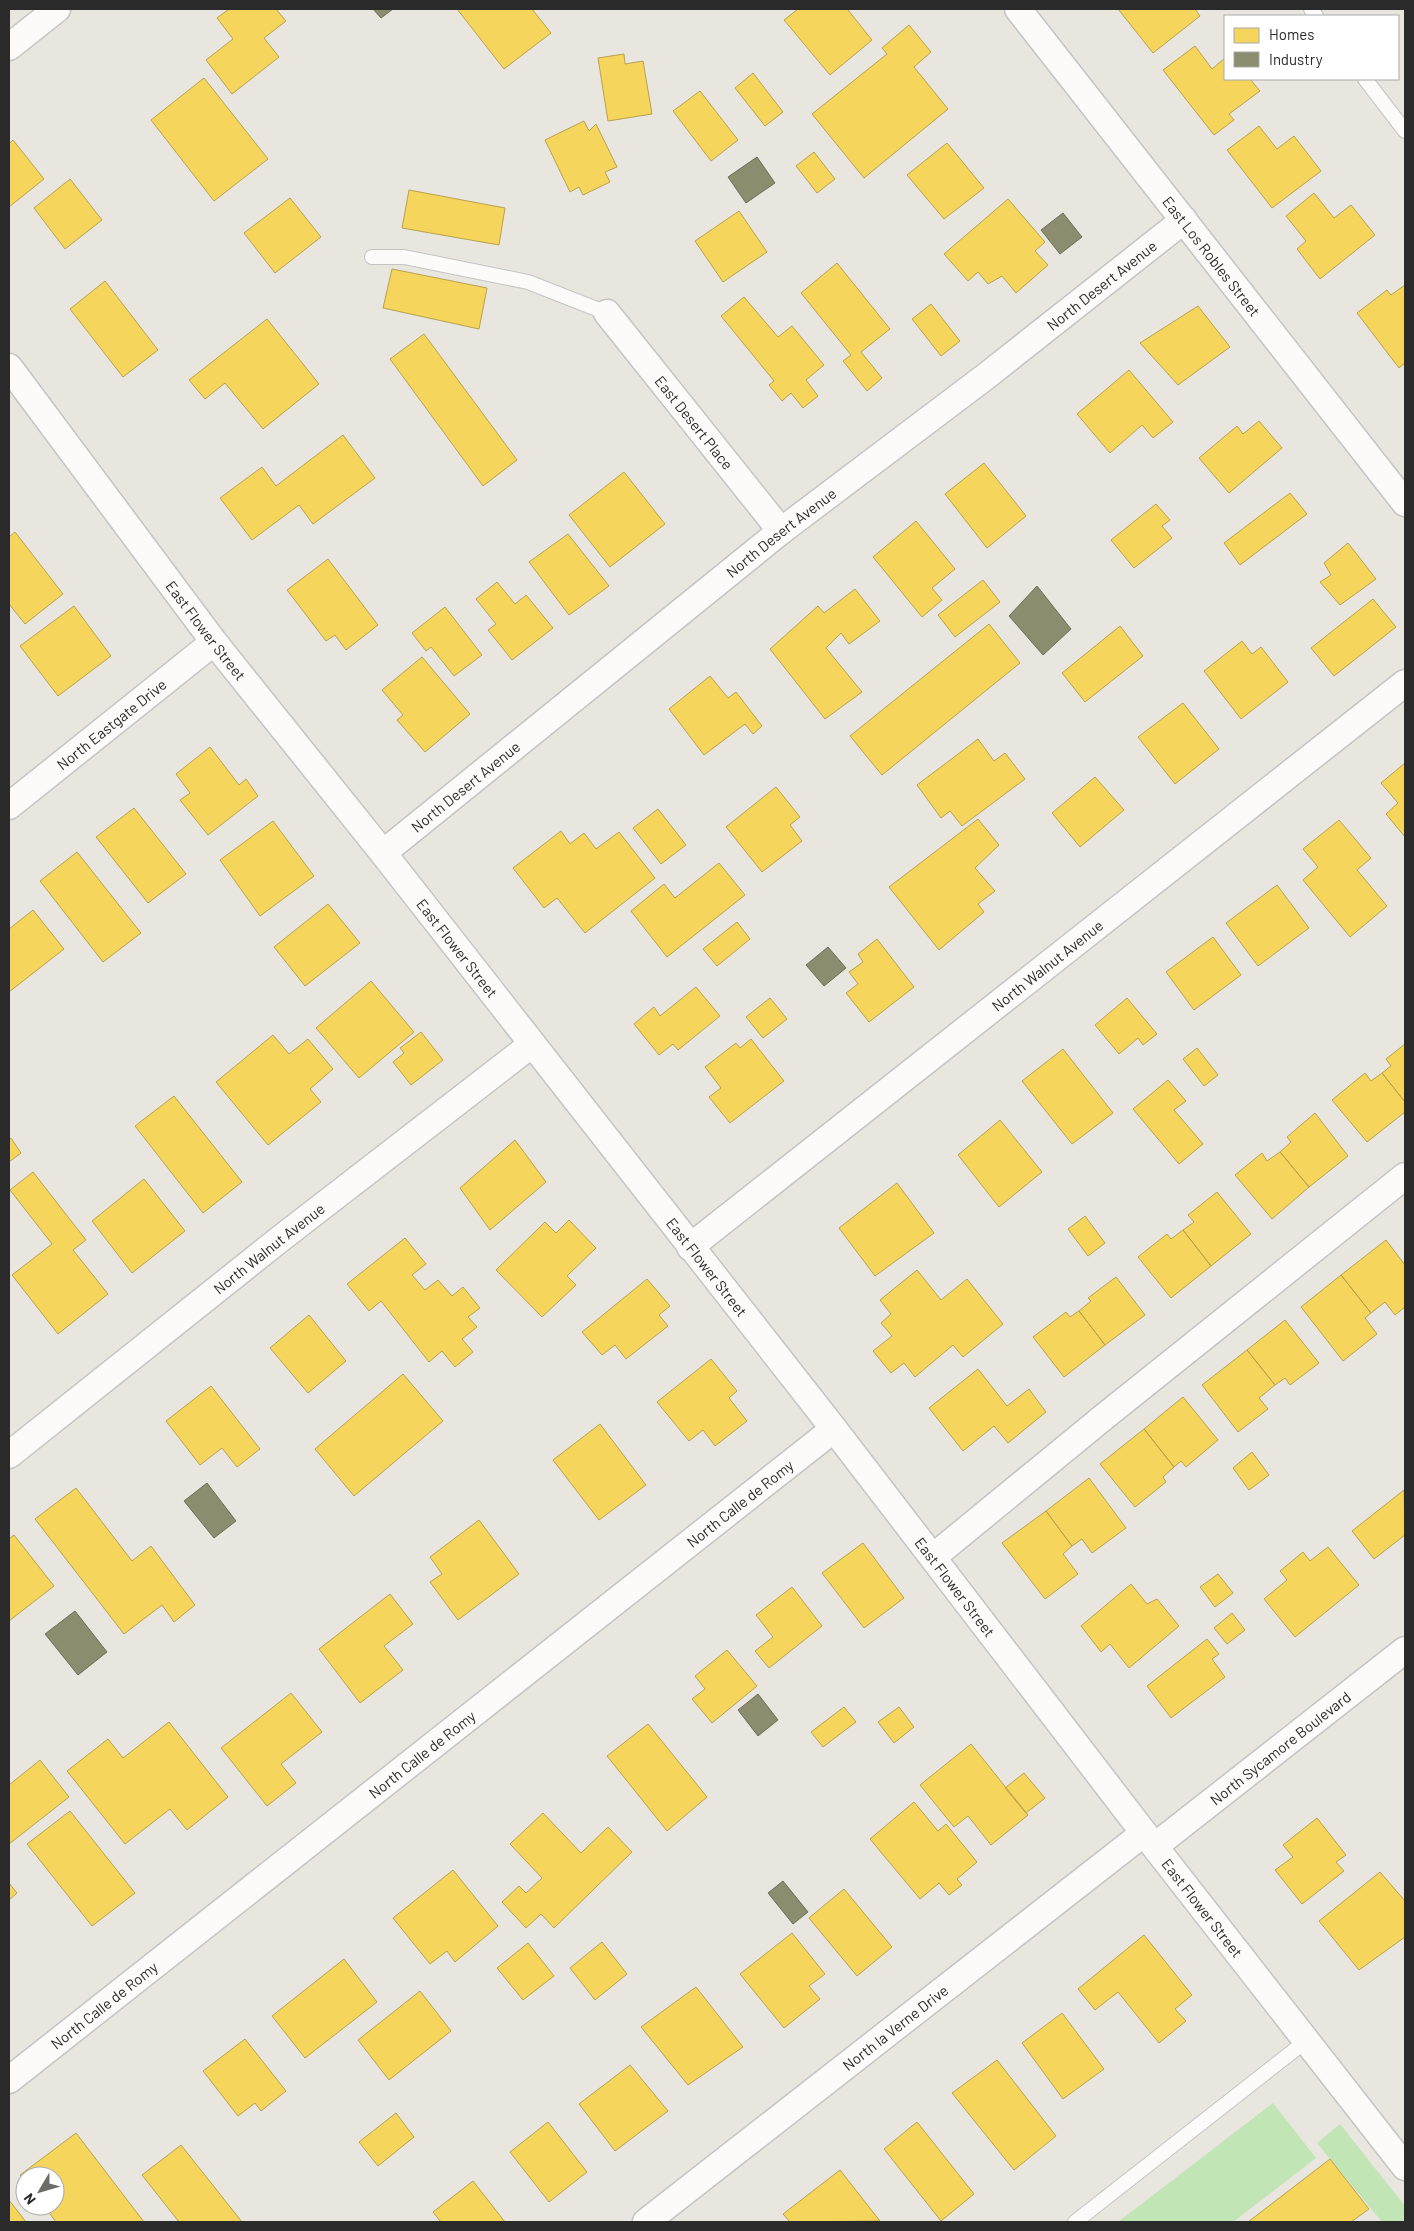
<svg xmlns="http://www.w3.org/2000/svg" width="1414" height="2231" font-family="Barlow,sans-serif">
<rect width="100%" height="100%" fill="#e8e6df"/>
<path fill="#c2e5b6" d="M 1273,2103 L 1316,2158 L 1233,2222 L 1118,2222 Z
M 1340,2124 L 1405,2206 L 1405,2222 L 1382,2222 L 1317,2143 Z"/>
<path fill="#f6d55c" stroke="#b9a24d" d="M 229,9 L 276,9 L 286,21 L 264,38 L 279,57 L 232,94 L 206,60 L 233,39 L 217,18 Z
M 457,9 L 532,9 L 551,33 L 504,69 Z
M 798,9 L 849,9 L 848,10 L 872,40 L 830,75 L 784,20 Z
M 1118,9 L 1195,9 L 1200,16 L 1153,53 Z
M 909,25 L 931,52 L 914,67 L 948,109 L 864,178 L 812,114 L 887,54 L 882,48 Z
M 1195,46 L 1212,69 L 1225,58 L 1225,79 L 1250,79 L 1260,91 L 1229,114 L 1234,120 L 1214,135 L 1163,70 Z
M 624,54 L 625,64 L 643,61 L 652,114 L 608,121 L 598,58 Z
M 753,73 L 783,112 L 765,126 L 735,88 Z
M 204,78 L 268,159 L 214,201 L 151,120 Z
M 700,91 L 738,140 L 711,161 L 673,111 Z
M 584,121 L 589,131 L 596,124 L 617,167 L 605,172 L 610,182 L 583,195 L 579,187 L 570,192 L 545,140 Z
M 1259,126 L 1277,149 L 1294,136 L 1321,171 L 1272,208 L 1227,150 Z
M 13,140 L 44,179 L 9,207 L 9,144 Z
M 947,143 L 984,188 L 944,219 L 907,175 Z
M 814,152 L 835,179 L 817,193 L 796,166 Z
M 70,179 L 102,220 L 65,249 L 34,208 Z
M 409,190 L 505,208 L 499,245 L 402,228 Z
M 1314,193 L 1334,218 L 1351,205 L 1375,235 L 1320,279 L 1297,249 L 1306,241 L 1286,216 Z
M 290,198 L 321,237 L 275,273 L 244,233 Z
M 1008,199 L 1045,242 L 1035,251 L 1048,265 L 1016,293 L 1002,276 L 988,284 L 978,272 L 968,281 L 944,254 Z
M 739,211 L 767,252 L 723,282 L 695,241 Z
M 837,263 L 890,329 L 861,352 L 882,378 L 867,391 L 843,361 L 851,355 L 801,293 Z
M 392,269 L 487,288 L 479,329 L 383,308 Z
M 105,281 L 158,350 L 123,377 L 70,309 Z
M 1405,285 L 1405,363 L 1399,368 L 1357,313 L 1387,290 L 1391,295 Z
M 744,297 L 778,337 L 792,326 L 824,365 L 806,380 L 818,396 L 803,408 L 791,393 L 782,401 L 769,385 L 774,381 L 721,316 Z
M 931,304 L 960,341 L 941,356 L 912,319 Z
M 1198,306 L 1230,347 L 1178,385 L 1140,343 Z
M 267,319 L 319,384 L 263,429 L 225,383 L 205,399 L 189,380 Z
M 424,334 L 517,460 L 483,486 L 390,359 Z
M 1129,370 L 1173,422 L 1153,438 L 1142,425 L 1110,453 L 1077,414 Z
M 1259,421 L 1282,448 L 1229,493 L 1199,458 L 1237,426 L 1243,434 Z
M 343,435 L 375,478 L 313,524 L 299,505 L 252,540 L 220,498 L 262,467 L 276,486 Z
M 984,463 L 1026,516 L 987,548 L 945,494 Z
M 624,472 L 665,524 L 610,567 L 569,515 Z
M 1290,493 L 1307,514 L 1240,565 L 1224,543 Z
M 1156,504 L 1170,520 L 1162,526 L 1172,538 L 1134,568 L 1111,540 Z
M 916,521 L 955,569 L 932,588 L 942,600 L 922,617 L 873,557 Z
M 15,532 L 63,594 L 25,624 L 9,604 L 9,537 Z
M 568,534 L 609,586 L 569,615 L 529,562 Z
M 1348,543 L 1376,579 L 1340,605 L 1320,582 L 1331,575 L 1324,563 Z
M 328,559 L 378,625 L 346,650 L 335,635 L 326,641 L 287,590 Z
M 983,580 L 1000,602 L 955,637 L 938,615 Z
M 497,582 L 515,604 L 526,595 L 553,628 L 512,660 L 488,630 L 496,624 L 476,599 Z
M 855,589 L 880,621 L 849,644 L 841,633 L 826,648 L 862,692 L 825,719 L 770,649 L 818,606 L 824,613 Z
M 1373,599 L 1396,627 L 1334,676 L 1311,648 Z
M 74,606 L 111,656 L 58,696 L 20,646 Z
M 445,607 L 482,655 L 454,676 L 431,647 L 426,651 L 412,633 Z
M 989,624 L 1020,663 L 882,775 L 850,736 Z
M 1120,626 L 1143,656 L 1085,702 L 1062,673 Z
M 1242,641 L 1252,654 L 1261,647 L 1288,682 L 1241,719 L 1204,671 Z
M 422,657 L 470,714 L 425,752 L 397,720 L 403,715 L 382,690 Z
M 710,676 L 728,698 L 736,692 L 762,726 L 753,734 L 745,724 L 704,755 L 669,709 Z
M 1183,703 L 1219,749 L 1175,784 L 1138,737 Z
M 978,739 L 994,761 L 1005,753 L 1025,779 L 962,826 L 950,811 L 941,818 L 917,785 Z
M 210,747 L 239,785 L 246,779 L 258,796 L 208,835 L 180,800 L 190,793 L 176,774 Z
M 1405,763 L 1405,837 L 1386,814 L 1398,803 L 1381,783 Z
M 1095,777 L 1124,810 L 1080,847 L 1052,813 Z
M 776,787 L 800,817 L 790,825 L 802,841 L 762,872 L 726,827 Z
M 134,808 L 186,874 L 148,903 L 96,837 Z
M 658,809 L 686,845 L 661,864 L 633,828 Z
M 978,819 L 999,845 L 975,868 L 995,891 L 978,904 L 984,912 L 939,950 L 889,887 Z
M 1339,820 L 1371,858 L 1357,870 L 1387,906 L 1350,937 L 1303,880 L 1318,867 L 1303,849 Z
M 273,821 L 314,876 L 260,916 L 220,860 Z
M 561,831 L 570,844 L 584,833 L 596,849 L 619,832 L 655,878 L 585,933 L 557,898 L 544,908 L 513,868 Z
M 77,852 L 141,933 L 103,962 L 40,881 Z
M 719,863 L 745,895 L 667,957 L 631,911 L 664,884 L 675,898 Z
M 1277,885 L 1309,928 L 1258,966 L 1226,923 Z
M 328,904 L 360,943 L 305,986 L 274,947 Z
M 33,910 L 64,949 L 9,992 L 9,929 Z
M 737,922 L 750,939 L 717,966 L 703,949 Z
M 1213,937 L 1241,975 L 1194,1010 L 1166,972 Z
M 877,939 L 914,987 L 869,1022 L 846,993 L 858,984 L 849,972 L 863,962 L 858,954 Z
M 371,981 L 414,1032 L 359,1078 L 316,1028 Z
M 696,987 L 720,1016 L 678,1050 L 673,1044 L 659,1055 L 634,1024 L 654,1007 L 660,1016 Z
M 770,998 L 787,1019 L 763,1038 L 746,1017 Z
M 1127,998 L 1157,1034 L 1143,1045 L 1138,1038 L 1119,1054 L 1095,1025 Z
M 421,1032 L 443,1060 L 411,1085 L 393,1062 L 404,1053 L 400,1048 Z
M 273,1035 L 289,1054 L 308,1039 L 333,1069 L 310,1089 L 321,1102 L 268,1145 L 216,1082 Z
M 751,1039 L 784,1081 L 730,1123 L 709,1097 L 721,1088 L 705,1067 L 736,1043 L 740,1048 Z
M 1405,1044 L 1405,1102 L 1382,1073 L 1391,1066 L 1386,1059 Z
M 1197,1048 L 1218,1075 L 1204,1086 L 1183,1059 Z
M 1063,1049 L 1113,1113 L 1072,1144 L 1022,1081 Z
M 1365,1073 L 1371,1081 L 1382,1073 L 1405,1102 L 1405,1112 L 1367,1142 L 1332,1100 Z
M 1168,1080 L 1186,1101 L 1174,1110 L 1203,1144 L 1179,1164 L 1133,1109 Z
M 174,1096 L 242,1182 L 203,1213 L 135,1126 Z
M 1315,1113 L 1348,1156 L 1309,1187 L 1280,1152 L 1291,1142 L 1287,1137 Z
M 1000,1120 L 1042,1172 L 999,1207 L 958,1155 Z
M 11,1138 L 21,1153 L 9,1162 L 9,1140 Z
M 515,1140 L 546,1182 L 490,1230 L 460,1188 Z
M 1280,1152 L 1309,1187 L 1272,1219 L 1235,1175 L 1262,1153 L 1267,1161 Z
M 33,1172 L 86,1240 L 73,1250 L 108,1294 L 58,1334 L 12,1275 L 52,1244 L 10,1190 Z
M 144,1179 L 185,1231 L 132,1273 L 92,1221 Z
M 897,1183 L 934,1233 L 875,1276 L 839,1228 Z
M 1217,1192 L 1251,1234 L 1211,1266 L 1183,1230 L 1194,1222 L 1188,1215 Z
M 1085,1216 L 1105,1243 L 1088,1256 L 1068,1229 Z
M 569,1220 L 596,1248 L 567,1276 L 576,1285 L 542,1317 L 496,1270 L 545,1222 L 556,1233 Z
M 1183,1230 L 1211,1266 L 1171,1298 L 1138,1257 L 1167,1234 L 1171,1239 Z
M 405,1238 L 426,1264 L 412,1275 L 425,1290 L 438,1280 L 452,1296 L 463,1287 L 480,1308 L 468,1317 L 477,1327 L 462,1339 L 473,1352 L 455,1367 L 442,1351 L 429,1362 L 381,1301 L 369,1311 L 347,1284 Z
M 1386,1240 L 1405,1265 L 1405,1307 L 1395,1315 L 1385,1302 L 1371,1313 L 1341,1275 Z
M 917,1270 L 941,1300 L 967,1279 L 1003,1324 L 963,1357 L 953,1345 L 915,1377 L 904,1363 L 891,1373 L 873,1351 L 892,1336 L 881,1323 L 891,1314 L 880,1300 Z
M 1341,1275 L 1371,1313 L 1365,1318 L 1377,1334 L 1343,1361 L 1301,1307 Z
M 1116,1277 L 1145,1315 L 1105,1345 L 1079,1311 L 1091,1301 L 1088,1298 Z
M 647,1279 L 670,1306 L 659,1315 L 668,1326 L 626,1359 L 615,1345 L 602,1355 L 582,1332 Z
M 1079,1311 L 1105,1345 L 1064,1377 L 1033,1337 L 1066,1312 L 1070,1317 Z
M 309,1315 L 346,1361 L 308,1393 L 270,1348 Z
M 1285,1320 L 1319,1363 L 1290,1385 L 1285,1378 L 1275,1385 L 1247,1350 Z
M 1247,1350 L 1275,1385 L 1259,1398 L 1268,1409 L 1238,1432 L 1202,1385 Z
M 711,1359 L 737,1391 L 729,1398 L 747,1421 L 715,1446 L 703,1430 L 689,1441 L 657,1402 Z
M 978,1369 L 1007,1406 L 1029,1389 L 1046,1412 L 1008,1443 L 994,1426 L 963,1451 L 929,1408 Z
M 403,1374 L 443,1421 L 354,1496 L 315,1449 Z
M 211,1386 L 260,1449 L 237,1467 L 222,1448 L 200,1465 L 166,1421 Z
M 1183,1397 L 1218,1440 L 1186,1467 L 1181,1461 L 1174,1467 L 1144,1429 Z
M 600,1424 L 646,1485 L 599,1520 L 553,1460 Z
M 1144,1429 L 1174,1467 L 1163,1477 L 1166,1482 L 1135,1507 L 1100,1464 Z
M 1252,1452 L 1269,1475 L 1249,1490 L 1233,1468 Z
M 1089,1478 L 1126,1528 L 1092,1553 L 1082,1539 L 1072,1546 L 1046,1511 Z
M 76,1488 L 132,1561 L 151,1546 L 195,1605 L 174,1622 L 162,1605 L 124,1634 L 35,1519 Z
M 1404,1490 L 1405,1535 L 1374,1559 L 1352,1531 Z
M 1046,1511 L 1072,1546 L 1063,1554 L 1078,1574 L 1045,1599 L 1002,1543 Z
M 479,1520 L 519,1574 L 458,1620 L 430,1582 L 442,1574 L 430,1557 Z
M 14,1535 L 54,1586 L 9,1621 L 9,1539 Z
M 863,1543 L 904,1598 L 864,1628 L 822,1573 Z
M 1328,1547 L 1359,1585 L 1295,1637 L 1264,1599 L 1287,1580 L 1280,1571 L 1303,1552 L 1310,1561 Z
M 1218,1574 L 1233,1593 L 1215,1607 L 1200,1587 Z
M 1131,1584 L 1147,1604 L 1157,1599 L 1179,1626 L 1129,1668 L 1110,1644 L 1101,1652 L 1081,1626 Z
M 792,1587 L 822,1626 L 769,1668 L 755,1651 L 773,1637 L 756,1615 Z
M 390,1594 L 413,1624 L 384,1646 L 403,1670 L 360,1703 L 319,1649 Z
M 1232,1613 L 1245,1630 L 1227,1644 L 1214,1628 Z
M 1207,1639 L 1219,1654 L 1212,1659 L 1225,1677 L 1171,1718 L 1147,1686 Z
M 727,1650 L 757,1686 L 712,1723 L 692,1699 L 705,1689 L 695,1676 Z
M 291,1693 L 322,1732 L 281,1764 L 296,1783 L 267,1806 L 221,1748 Z
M 844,1707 L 856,1722 L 823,1747 L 811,1732 Z
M 899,1707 L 914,1727 L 894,1743 L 878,1722 Z
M 169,1722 L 228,1797 L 187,1830 L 170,1809 L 125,1844 L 67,1771 L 108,1739 L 123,1758 Z
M 648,1724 L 707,1797 L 667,1831 L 607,1756 Z
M 971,1744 L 1028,1815 L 991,1845 L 968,1816 L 954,1827 L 920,1785 Z
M 40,1760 L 69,1797 L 9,1844 L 9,1785 Z
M 1024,1773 L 1045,1798 L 1026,1813 L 1005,1788 Z
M 914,1802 L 938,1831 L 946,1824 L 977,1862 L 957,1879 L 962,1885 L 949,1895 L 939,1883 L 920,1899 L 870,1839 Z
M 70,1811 L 135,1893 L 92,1926 L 27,1844 Z
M 543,1813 L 581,1853 L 608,1827 L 632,1852 L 554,1928 L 541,1914 L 526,1928 L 502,1902 L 519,1886 L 526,1893 L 542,1878 L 510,1844 Z
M 1317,1818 L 1346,1855 L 1336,1862 L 1344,1871 L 1302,1904 L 1275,1870 L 1293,1857 L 1283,1845 Z
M 453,1870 L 498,1926 L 455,1962 L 447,1951 L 430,1964 L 393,1918 Z
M 1380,1872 L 1405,1901 L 1405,1937 L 1359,1970 L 1319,1921 Z
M 9,1883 L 17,1893 L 9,1900 Z
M 844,1889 L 892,1947 L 857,1976 L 809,1918 Z
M 792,1933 L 825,1974 L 809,1986 L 820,1999 L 784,2028 L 740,1974 Z
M 1144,1935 L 1192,1995 L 1175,2009 L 1186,2021 L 1159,2043 L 1118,1992 L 1095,2010 L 1078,1989 Z
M 602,1942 L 627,1974 L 595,2000 L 570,1968 Z
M 528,1943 L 554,1976 L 523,2000 L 497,1968 Z
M 344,1959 L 377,2002 L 305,2058 L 272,2016 Z
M 696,1987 L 743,2047 L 688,2085 L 641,2027 Z
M 420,1991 L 451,2031 L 389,2080 L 358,2040 Z
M 1062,2013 L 1104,2069 L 1063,2099 L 1022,2043 Z
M 245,2039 L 286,2091 L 261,2111 L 255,2103 L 238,2116 L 203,2071 Z
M 997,2060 L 1056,2136 L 1014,2170 L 952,2093 Z
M 630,2065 L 668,2111 L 615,2151 L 579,2104 Z
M 396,2113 L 414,2137 L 378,2166 L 359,2142 Z
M 548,2122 L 587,2172 L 549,2202 L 510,2152 Z
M 917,2122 L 974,2194 L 941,2221 L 884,2149 Z
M 76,2133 L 144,2222 L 56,2222 L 44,2206 L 55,2206 L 55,2176 L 25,2176 L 25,2182 L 20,2175 Z
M 181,2145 L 242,2222 L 179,2222 L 142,2175 Z
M 1330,2159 L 1369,2209 L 1351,2222 L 1248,2222 Z
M 840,2170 L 880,2221 L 790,2222 L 783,2214 Z
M 473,2181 L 505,2222 L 441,2222 L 433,2212 Z
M 9,2200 L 26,2222 L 9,2222 Z"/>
<path fill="#8c8c6e" stroke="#6f6f5a" d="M 373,9 L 393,9 L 381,18 Z
M 757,157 L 775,183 L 746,203 L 728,177 Z
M 1063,213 L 1082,237 L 1060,254 L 1041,230 Z
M 1037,586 L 1071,629 L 1043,655 L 1009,616 Z
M 828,947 L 846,968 L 824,986 L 806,965 Z
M 207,1483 L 236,1521 L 214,1538 L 184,1501 Z
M 75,1611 L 107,1652 L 78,1675 L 45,1634 Z
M 758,1694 L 778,1720 L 758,1736 L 738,1710 Z
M 783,1881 L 808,1912 L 793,1924 L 768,1893 Z"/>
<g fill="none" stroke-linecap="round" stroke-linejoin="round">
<g stroke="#c5c4c5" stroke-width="16">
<path id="service" d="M 1311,9 L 1316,16
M 1365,79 L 1405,131
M 372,257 L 404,257 L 528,282 L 607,313
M 1075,2222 L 1306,2041"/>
</g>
<g stroke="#c5c4c5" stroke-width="29">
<g id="minor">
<path id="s1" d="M 1018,9 L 1405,503"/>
<path d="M 9,47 L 57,9"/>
<path id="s2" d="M 607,313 L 781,531"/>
<path id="s3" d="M 9,367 L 214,642 L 383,853 L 834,1429 L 1144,1833 L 1405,2167"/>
<path id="s4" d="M 9,806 L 214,642"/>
<path id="s5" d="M 383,853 L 781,531 L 985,377 L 1184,220"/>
<path id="s6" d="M 690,1247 L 1405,683"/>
<path id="s7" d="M 9,1455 L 280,1239 L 531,1045"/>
<path d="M 933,1557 L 1105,1416 L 1405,1176"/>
<path id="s8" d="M 1155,1846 L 1405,1650"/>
<path id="s9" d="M 9,2080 L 834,1429"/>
<path id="s10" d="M 646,2222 L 1144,1833"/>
</g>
</g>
<use href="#service" stroke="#fcfbfa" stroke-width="14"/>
<use href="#minor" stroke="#fcfbfa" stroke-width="26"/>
</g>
<g text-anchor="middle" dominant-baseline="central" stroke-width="5" stroke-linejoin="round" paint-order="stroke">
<g font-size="15" fill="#2a2a2a" stroke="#fff">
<text stroke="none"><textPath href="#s1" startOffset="314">East Los Robles Street</textPath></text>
<text stroke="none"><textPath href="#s5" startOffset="916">North Desert Avenue</textPath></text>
<text stroke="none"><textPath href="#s2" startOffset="140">East Desert Place</textPath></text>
<text stroke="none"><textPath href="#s5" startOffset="511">North Desert Avenue</textPath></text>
<text stroke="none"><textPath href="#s3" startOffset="329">East Flower Street</textPath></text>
<text stroke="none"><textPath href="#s4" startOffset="131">North Eastgate Drive</textPath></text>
<text stroke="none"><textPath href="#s5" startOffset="106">North Desert Avenue</textPath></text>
<text stroke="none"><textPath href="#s3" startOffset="734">East Flower Street</textPath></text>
<text stroke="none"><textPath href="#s6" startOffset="455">North Walnut Avenue</textPath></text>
<text stroke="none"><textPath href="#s7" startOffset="332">North Walnut Avenue</textPath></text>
<text stroke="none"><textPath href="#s3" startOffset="1139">East Flower Street</textPath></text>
<text stroke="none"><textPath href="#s9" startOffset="931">North Calle de Romy</textPath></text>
<text stroke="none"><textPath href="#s3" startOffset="1544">East Flower Street</textPath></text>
<text stroke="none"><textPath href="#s8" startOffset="159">North Sycamore Boulevard</textPath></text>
<text stroke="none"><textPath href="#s9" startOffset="526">North Calle de Romy</textPath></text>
<text stroke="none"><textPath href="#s3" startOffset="1949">East Flower Street</textPath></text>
<text stroke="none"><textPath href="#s9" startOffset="121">North Calle de Romy</textPath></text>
<text stroke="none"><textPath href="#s10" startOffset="316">North la Verne Drive</textPath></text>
</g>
</g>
<rect width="1414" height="2231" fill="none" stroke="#2a2a2a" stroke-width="20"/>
<rect x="1224" y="15" width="175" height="65" fill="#ffffff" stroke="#aaaaaa"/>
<rect x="1234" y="28" width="25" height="15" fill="#f6d55c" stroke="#aaaaaa"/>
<text x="1269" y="40" font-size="15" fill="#2a2a2a">Homes</text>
<rect x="1234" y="52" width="25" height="15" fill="#8c8c6e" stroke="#aaaaaa"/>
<text x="1269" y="65" font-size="15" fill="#2a2a2a">Industry</text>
<g transform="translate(40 2191) rotate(232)"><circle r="24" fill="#ffffff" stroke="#aaaaaa"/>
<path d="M0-4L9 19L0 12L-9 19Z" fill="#6c6c69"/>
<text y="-8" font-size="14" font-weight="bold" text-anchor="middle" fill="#2a2a2a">N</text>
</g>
</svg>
